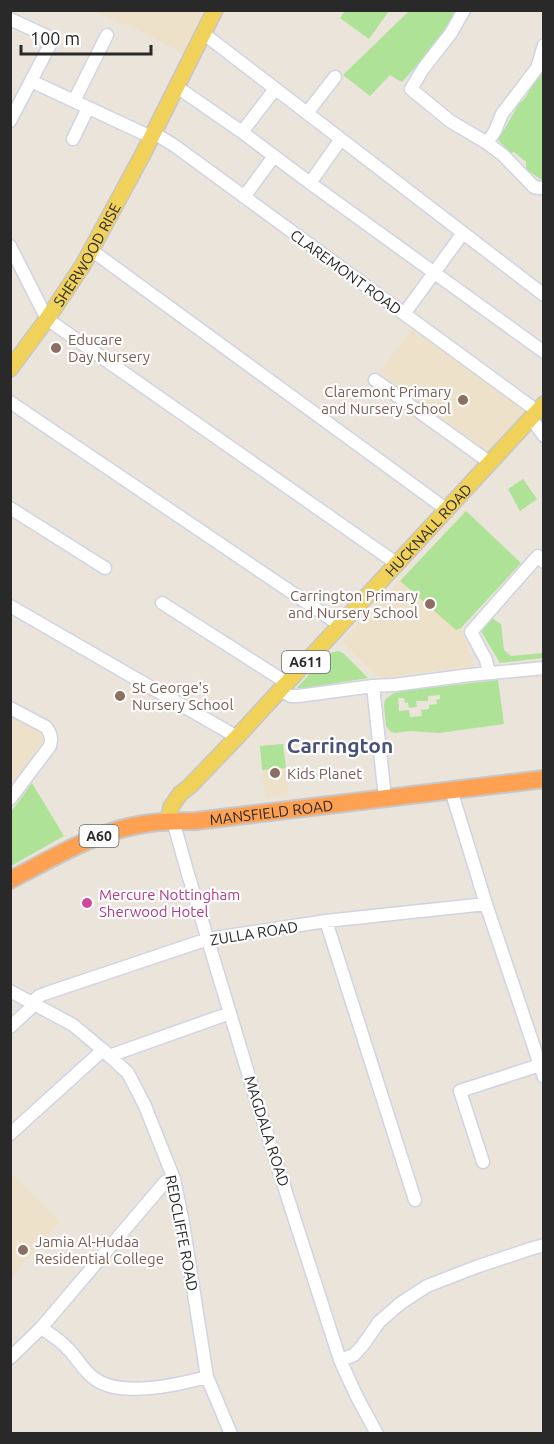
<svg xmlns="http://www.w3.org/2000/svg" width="554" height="1444" font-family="Ubuntu,sans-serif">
<rect width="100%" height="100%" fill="#ebe4da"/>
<path fill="#ede2c9" d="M 93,11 L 206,11 L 184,54 L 138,30 Z
M 412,329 L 495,388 L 525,411 L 488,452 L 379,372 Z
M 466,511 L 521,563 L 461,628 L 474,666 L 379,678 L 341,642 Z
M 11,714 L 41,731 L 43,743 L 11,788 Z
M 283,744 L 289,795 L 265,798 L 260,746 Z
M 11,1172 L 60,1222 L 11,1278 Z"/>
<path fill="#aee296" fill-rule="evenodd" d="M 345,11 L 345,10 L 389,11 L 369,39 L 340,18 Z
M 409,11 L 453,11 L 455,15 L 443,35 L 440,36 L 438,42 L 434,43 L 429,52 L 402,82 L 398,80 L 390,75 L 370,96 L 343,75 Z
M 543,63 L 543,181 L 526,169 L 526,162 L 514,152 L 507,154 L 508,150 L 498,140 L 519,104 L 526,97 Z
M 523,479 L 537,499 L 520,511 L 508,489 Z
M 466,511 L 521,563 L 461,628 L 456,630 L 400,581 Z
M 490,617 L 501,624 L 504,650 L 511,656 L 543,653 L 543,658 L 500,663 L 479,628 Z
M 338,651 L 343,653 L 368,678 L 305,688 L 297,688 L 327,654 Z
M 498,680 L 504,724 L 439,733 L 411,731 L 394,733 L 390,731 L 386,726 L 384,705 L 385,700 L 392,694 L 402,691 ZM 440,695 L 440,699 L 436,700 L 437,704 L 429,705 L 429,709 L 421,710 L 422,716 L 410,717 L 409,710 L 399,711 L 398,698 L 404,698 L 405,703 L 408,702 L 409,708 L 417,707 L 416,701 L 428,701 L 428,696 Z
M 283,744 L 286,768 L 262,770 L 260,746 Z
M 32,783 L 64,836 L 11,866 L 11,812 Z"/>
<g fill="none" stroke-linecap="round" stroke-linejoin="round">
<g stroke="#d0d3e2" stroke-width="15">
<path id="minor" d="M 464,10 L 451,33 L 423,69 L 411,89 L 450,121 L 487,143 L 503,155 L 534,187 L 540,188 L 544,187
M 10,19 L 53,39 L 10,121
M 204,34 L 544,295
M 31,81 L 151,137
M 177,87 L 242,132 L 310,183 L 544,352
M 74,101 L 107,35
M 307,113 L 335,77
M 242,132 L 275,89
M 154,133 L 175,146 L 537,411
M 73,139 L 88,108
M 487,143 L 495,131 L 502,114 L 537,68 L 544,45
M 310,183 L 341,139
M 244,197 L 274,156
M 10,246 L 47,319 L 396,563
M 91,250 L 446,509
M 404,314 L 463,233
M 375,380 L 489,462
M 10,402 L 340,625
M 531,418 L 544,436
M 10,508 L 105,568
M 162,603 L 287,683
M 10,606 L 237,737
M 489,673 L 486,660 L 471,632 L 538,556 L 544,562
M 373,686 L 385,798
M 279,690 L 291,696 L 298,696 L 373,686 L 394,685 L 470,675 L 544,668
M 10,708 L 46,727 C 51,734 52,738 50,746 L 10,799
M 451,790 L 486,904 L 544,1077
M 173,821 L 188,874 L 254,1093 L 340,1360 L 357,1397 L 377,1434
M 326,921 L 415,1200
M 10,991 L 73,1025 L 103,1050 L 128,1073 L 145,1106 L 174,1179 L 183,1223 L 207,1377 L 231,1434
M 32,1003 L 39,996 L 47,993 L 208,939 L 326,921 L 486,904
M 10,1027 L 35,1004
M 109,1056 L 230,1013
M 10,1134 L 103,1050
M 483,1162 L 460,1091 L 540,1065
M 41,1328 C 50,1334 60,1340 67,1348 C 77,1357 83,1371 95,1379 C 122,1398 177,1385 207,1377
M 10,1358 L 41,1328 L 165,1182 L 174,1179
M 340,1360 L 354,1355 L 363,1345 L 379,1322 L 401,1303 L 427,1286 L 476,1267 L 530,1249 L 544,1245"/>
</g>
<g stroke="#c7c7c7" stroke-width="18">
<g id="major">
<path id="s1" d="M 10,369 L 47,319 L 83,265 L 143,154 L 215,10"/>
<path id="s2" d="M 173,821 L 170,812 L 171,807 L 180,794 L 190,786 L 237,737 L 544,404"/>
</g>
</g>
<g stroke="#c7c7c7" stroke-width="20">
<g id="highway">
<path id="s3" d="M 10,880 C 53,858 96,831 144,824 C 161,821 179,821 196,821 L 544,779"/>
</g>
</g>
<use href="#minor" stroke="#fff" stroke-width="12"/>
<use href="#major" stroke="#f0d15a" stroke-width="15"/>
<use href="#highway" stroke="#fea153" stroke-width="16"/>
</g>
<g fill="#8d6e63" stroke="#fff" stroke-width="2">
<circle cx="56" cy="348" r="6"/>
<circle cx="463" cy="400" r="6"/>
<circle cx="430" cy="604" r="6"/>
<circle cx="120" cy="696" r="6"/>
<circle cx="275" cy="773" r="6"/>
<circle cx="23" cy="1250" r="6"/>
</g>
<circle fill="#d1479c" stroke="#fff" stroke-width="2" cx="87" cy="903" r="6"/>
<g text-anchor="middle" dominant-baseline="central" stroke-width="4.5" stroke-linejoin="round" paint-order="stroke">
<g fill="#fff" stroke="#696969" stroke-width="1.5">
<rect x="282" y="651" width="48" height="22" rx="4.5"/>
<rect x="79.5" y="825" width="39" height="22" rx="4.5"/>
</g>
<g font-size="14" font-weight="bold" fill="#292929">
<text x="306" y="662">A611</text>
<text x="99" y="836">A60</text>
</g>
<g font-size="15" fill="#292929" stroke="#fff">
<text stroke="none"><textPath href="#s1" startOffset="138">SHERWOOD RISE</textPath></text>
<text transform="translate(346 272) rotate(36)">CLAREMONT ROAD</text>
<text stroke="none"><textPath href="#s2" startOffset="393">HUCKNALL ROAD</textPath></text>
<text stroke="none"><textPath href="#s3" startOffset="274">MANSFIELD ROAD</textPath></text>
<text transform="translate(254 933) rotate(-9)">ZULLA ROAD</text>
<text transform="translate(267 1131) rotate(72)">MAGDALA ROAD</text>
<text transform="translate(182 1233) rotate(79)">REDCLIFFE ROAD</text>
</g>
<g font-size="15" fill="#785e54" stroke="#fff" text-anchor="start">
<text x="68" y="339">Educare<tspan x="68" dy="17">Day Nursery</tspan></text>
<text x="451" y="391" text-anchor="end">Claremont Primary<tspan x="451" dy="17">and Nursery School</tspan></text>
<text x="418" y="595" text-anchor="end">Carrington Primary<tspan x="418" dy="17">and Nursery School</tspan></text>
<text x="132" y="687">St George's<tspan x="132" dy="17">Nursery School</tspan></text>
<text x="287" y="773">Kids Planet</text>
<text x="35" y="1241">Jamia Al-Hudaa<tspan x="35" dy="17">Residential College</tspan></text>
</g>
<g font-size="15" fill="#b23c85" stroke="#fff" text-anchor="start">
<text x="99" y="894">Mercure Nottingham<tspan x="99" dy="17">Sherwood Hotel</tspan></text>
</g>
<g font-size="21" font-weight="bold" fill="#495179" stroke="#fff">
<text x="340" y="745">Carrington</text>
</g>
</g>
<rect width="554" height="1444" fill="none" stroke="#292929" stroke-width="24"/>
<path d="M21 45v9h130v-9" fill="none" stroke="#292929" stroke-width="3"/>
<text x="30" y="45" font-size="18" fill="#292929" stroke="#ffffff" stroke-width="4.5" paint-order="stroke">100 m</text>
</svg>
